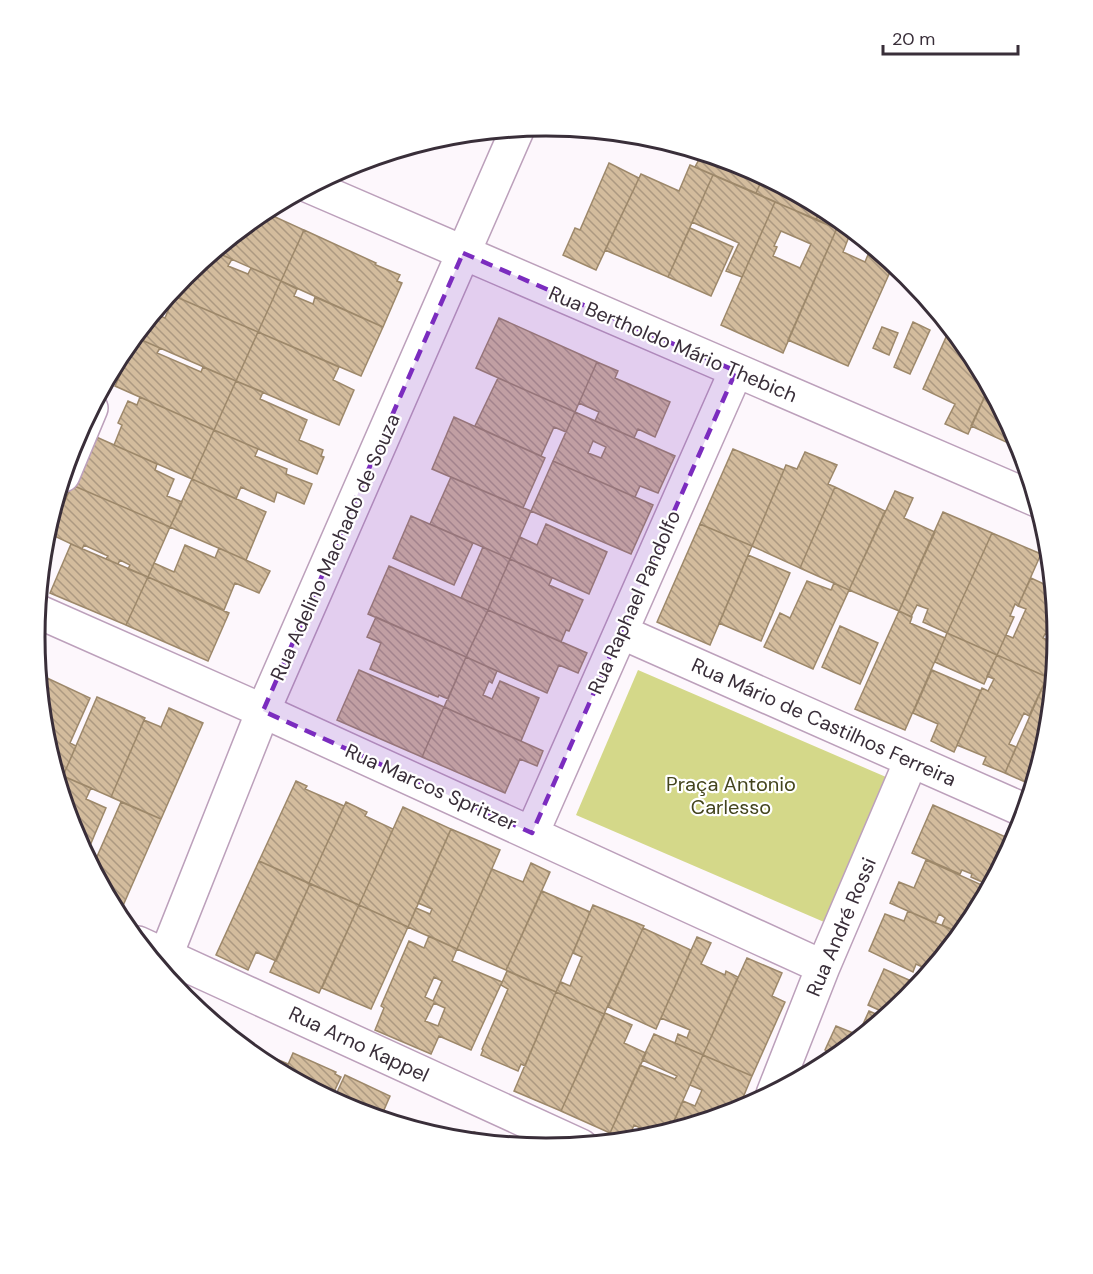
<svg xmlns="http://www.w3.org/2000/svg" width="1093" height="1274" font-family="'DM Sans',sans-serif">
<defs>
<pattern id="building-back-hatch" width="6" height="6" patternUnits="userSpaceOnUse" patternTransform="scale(1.5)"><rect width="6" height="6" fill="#d3bc9d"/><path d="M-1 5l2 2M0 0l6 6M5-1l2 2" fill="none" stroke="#ac9981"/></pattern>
</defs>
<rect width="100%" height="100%" fill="#fdf7fc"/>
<path fill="#d4d889" d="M 638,670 L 886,777 L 824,922 L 576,815 Z"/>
<path fill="url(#building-back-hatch)" stroke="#9d886a" stroke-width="1.5" fill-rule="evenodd" d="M 700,151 L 743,164 L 764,175 L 756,193 L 695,167 L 703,152 Z
M 609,163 L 639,178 L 596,270 L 563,255 L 575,228 L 580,230 Z
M 690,165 L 713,175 L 668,277 L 605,250 L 641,174 L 679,191 Z
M 713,175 L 775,202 L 742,277 L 726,271 L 739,243 L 692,222 Z
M 764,175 L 808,199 L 806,203 L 820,210 L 816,220 L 756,193 Z
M 775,202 L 837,228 L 783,353 L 721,325 ZM 781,231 L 811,244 L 800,268 L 773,256 L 777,247 L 774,246 Z
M 822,206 L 831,211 L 851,228 L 848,233 L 816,220 Z
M 262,211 L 304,230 L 281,281 L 213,251 Z
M 690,228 L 733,247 L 711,296 L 668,277 Z
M 837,228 L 850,234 L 843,252 L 865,262 L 872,245 L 894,263 L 848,366 L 788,340 Z
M 304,230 L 376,263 L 375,264 L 376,265 L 400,275 L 397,281 L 402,283 L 383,327 L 281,281 Z
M 213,251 L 232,259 L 228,266 L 248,274 L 251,268 L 281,281 L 258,332 L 169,294 L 184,276 L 187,277 L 190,271 Z
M 281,281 L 297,289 L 294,296 L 313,304 L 315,297 L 383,327 L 361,376 L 258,332 Z
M 174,296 L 258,332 L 236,381 L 137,338 L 141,328 L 153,313 L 165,318 Z
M 499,318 L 597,362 L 575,412 L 476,368 Z
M 913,322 L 930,330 L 910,374 L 894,367 Z
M 951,326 L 972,353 L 990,385 L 968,434 L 945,424 L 955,404 L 923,389 Z
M 882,327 L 898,333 L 889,355 L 873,348 Z
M 258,332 L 339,367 L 333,380 L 354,390 L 339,425 L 236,381 Z
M 137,338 L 160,348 L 157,353 L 201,372 L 203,367 L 236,381 L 214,430 L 115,386 Z
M 597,362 L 618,371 L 615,378 L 670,402 L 655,437 L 638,429 L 634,438 L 595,421 L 599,412 L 579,403 Z
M 498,378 L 575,412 L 566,432 L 554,427 L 541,456 L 475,426 Z
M 236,381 L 263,392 L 260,399 L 307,420 L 299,440 L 323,450 L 321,456 L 324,457 L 317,474 L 214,430 Z
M 990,385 L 1020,441 L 1020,444 L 1019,448 L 971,426 Z
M 140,397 L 214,430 L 192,479 L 114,445 L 122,425 L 118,423 L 128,401 L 137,405 Z
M 575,412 L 675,456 L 658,493 L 640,486 L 635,497 L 553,461 ZM 593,441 L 606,447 L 601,458 L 588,453 Z
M 454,417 L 545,458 L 523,508 L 432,469 Z
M 214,430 L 258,449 L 255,456 L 287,469 L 286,474 L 312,484 L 304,504 L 277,492 L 274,502 L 241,487 L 236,499 L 192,479 Z
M 94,436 L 157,464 L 155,470 L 174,479 L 167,496 L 182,502 L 170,527 L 72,485 Z
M 733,449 L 784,470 L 752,546 L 700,524 Z
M 805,452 L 837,465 L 828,484 L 835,487 L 800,568 L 752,546 L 786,465 L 797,469 Z
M 553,461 L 653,505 L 631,554 L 531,511 Z
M 451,477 L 531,511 L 510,559 L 430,524 Z
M 192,479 L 266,512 L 246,560 L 170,527 Z
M 72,485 L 170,527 L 148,577 L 128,569 L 130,565 L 120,560 L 118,564 L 106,559 L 108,556 L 84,545 L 82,549 L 50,534 Z
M 835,487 L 885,511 L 849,590 L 800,568 Z
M 895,491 L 913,498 L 904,518 L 935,532 L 899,611 L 849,590 Z
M 943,512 L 992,533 L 947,633 L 923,622 L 928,609 L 917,605 L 911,617 L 899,611 Z
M 411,516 L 473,543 L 454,585 L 393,558 Z
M 546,524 L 607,552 L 589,594 L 510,559 L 520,537 L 537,545 Z
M 700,524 L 752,546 L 710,645 L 657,622 Z
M 992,533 L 1041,554 L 1018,606 L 1015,604 L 1010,616 L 1014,617 L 997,655 L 947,633 Z
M 71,544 L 148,577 L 126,625 L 50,593 Z
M 185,545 L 215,558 L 219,548 L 270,571 L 259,593 L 235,583 L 224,610 L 148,577 L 154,563 L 174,572 Z
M 483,547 L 510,559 L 488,610 L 461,598 Z
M 748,555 L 790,573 L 761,641 L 719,623 Z
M 510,559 L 552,578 L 549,585 L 583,600 L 569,631 L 566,630 L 561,642 L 488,610 Z
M 389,566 L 488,610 L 466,657 L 368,614 Z
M 1052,572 L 1058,630 L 1055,638 L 1045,634 L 1043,638 L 1058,645 L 1057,654 L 1047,677 L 997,655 L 1006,635 L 1013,638 L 1026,609 L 1018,606 L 1031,578 L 1046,585 Z
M 148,577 L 229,613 L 208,661 L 126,625 Z
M 807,581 L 831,590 L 834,583 L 849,590 L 813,669 L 764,647 L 780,613 L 790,618 Z
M 488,610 L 587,653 L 578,673 L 559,665 L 547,693 L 466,657 Z
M 899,611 L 912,617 L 910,623 L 945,638 L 905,730 L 855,709 Z
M 376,617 L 466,657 L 448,699 L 439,695 L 438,697 L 370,669 L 381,643 L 367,637 Z
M 840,626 L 878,643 L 860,684 L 822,667 Z
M 947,633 L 997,655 L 984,684 L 935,662 Z
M 1057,654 L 1054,680 L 1047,677 Z
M 997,655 L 1047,677 L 1029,716 L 1024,713 L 1009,744 L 1016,747 L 1005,773 L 983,764 L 986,757 L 957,745 L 982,688 L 988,691 L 994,679 L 987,676 Z
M 466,657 L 497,671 L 492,683 L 489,681 L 483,695 L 492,699 L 500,681 L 539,698 L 521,741 L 444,707 Z
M 359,670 L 444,707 L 422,757 L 337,720 Z
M 932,670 L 981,691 L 954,752 L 931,741 L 938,724 L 913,713 Z
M 1047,677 L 1054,680 L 1049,737 L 1034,786 L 1005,773 Z
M 47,678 L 90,698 L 70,743 L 76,746 L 63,776 L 55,773 L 44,737 L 40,694 Z
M 97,697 L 145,718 L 111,797 L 63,776 Z
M 444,707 L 543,751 L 537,766 L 520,759 L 505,793 L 422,757 Z
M 169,708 L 203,723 L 161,819 L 111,797 L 144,720 L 161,727 Z
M 63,776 L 91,788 L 86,799 L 106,808 L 86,855 L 73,833 L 59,784 Z
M 296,781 L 307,786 L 305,789 L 344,806 L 309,883 L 259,861 Z
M 121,802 L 161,819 L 118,917 L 92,868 Z
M 346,802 L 367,812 L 365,816 L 393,829 L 359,905 L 309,883 Z
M 933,805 L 1015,841 L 991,886 L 971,877 L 972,874 L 962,870 L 960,874 L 912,853 Z
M 403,807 L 451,829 L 408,927 L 359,905 Z
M 451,829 L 500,850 L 457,949 L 408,927 L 416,908 L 430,914 L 432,909 L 418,903 Z
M 926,860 L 984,886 L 978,898 L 983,901 L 972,922 L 962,934 L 942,925 L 945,918 L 939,914 L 935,923 L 890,903 L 899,882 L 914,888 Z
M 259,861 L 310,884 L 276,961 L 256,952 L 248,970 L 216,955 Z
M 531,863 L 550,872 L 506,970 L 457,949 L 492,869 L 523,882 Z
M 310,884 L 359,905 L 319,993 L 270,972 Z
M 542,891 L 590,912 L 556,992 L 506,970 Z
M 359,905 L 408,927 L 371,1009 L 322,988 Z
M 593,905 L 644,926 L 604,1014 L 556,992 L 561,982 L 570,986 L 582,957 L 573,953 Z
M 908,911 L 962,934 L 931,971 L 916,964 L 913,972 L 869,951 L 885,914 L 904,921 Z
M 643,928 L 691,950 L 656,1029 L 608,1007 Z
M 429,936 L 457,949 L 452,961 L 502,982 L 471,1050 L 439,1036 L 431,1054 L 375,1030 L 384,1008 L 381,1006 L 409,941 L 424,948 ZM 434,977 L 442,981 L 433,1001 L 425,997 ZM 434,1003 L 445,1008 L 438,1026 L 425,1021 Z
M 697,937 L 711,943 L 701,964 L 725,975 L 726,971 L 738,977 L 703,1055 L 675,1043 L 678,1034 L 687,1038 L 690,1030 L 661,1018 Z
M 747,958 L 782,973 L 772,996 L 785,1002 L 752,1076 L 703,1055 Z
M 884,969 L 918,984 L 922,976 L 926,978 L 908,999 L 890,1015 L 868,1005 Z
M 507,971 L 556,992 L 525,1066 L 521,1064 L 518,1071 L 481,1055 L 483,1050 L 482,1049 L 508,989 L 501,985 Z
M 556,992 L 604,1014 L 561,1111 L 514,1091 Z
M 869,1011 L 885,1018 L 838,1057 L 825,1050 L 836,1026 L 858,1035 Z
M 605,1013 L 632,1025 L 624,1043 L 646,1053 L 610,1133 L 561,1111 Z
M 654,1034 L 703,1055 L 669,1132 L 657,1136 L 634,1125 L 628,1140 L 610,1133 L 640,1065 L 675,1079 L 677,1076 L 642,1060 Z
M 246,1046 L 288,1064 L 284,1074 L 262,1063 L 245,1049 Z
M 293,1053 L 336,1072 L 335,1074 L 341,1077 L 332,1096 L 335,1097 L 333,1101 L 284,1074 Z
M 703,1055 L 752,1076 L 737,1112 L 728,1114 L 726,1113 L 725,1115 L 672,1131 L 670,1130 L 683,1101 L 695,1106 L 702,1090 L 690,1085 Z
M 345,1075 L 390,1096 L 380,1119 L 350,1110 L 333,1101 Z
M 382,1112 L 434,1134 L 433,1135 L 380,1119 Z
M 474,1132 L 492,1139 L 490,1143 L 470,1141 Z"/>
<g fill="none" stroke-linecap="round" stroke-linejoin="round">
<g stroke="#bca0bb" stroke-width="36">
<path id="street" d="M 309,186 L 1037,500
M 63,475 L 91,408
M 37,611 L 263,711 L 823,967
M 621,632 L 1026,811
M 532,833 L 736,371
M 138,943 L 581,1146
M 773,1094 L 823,967 L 911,761"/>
</g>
<g stroke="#bca0bb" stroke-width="36">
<path id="secondary" d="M 160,969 L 166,955 L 263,711 L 518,128"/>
</g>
<use href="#street" stroke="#fff" stroke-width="33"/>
<use href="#secondary" stroke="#fff" stroke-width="33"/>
</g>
<path fill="#7b2cbf" fill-opacity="0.2" stroke="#7b2cbf" stroke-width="4.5" stroke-dasharray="12 8" stroke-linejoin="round" d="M 463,253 L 736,371 L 532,833 L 263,711 Z"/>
<g text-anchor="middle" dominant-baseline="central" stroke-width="4.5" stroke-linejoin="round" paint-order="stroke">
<g font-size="20" fill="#392e39" stroke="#fff">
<text transform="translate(673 344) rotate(23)">Rua Bertholdo Mário Thebich</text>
<text transform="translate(335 547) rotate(-66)">Rua Adelino Machado de Souza</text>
<text transform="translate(634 602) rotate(-66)">Rua Raphael Pandolfo</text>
<text transform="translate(824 722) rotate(24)">Rua Mário de Castilhos Ferreira</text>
<text transform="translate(431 787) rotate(24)">Rua Marcos Spritzer</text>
<text transform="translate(841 927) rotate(-67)">Rua André Rossi</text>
<text transform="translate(359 1044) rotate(25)">Rua Arno Kappel</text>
</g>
<g font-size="20" fill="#43441d" stroke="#fff">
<text x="731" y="784">Praça Antonio<tspan x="731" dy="23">Carlesso</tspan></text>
</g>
</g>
<path d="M0 0H1093V1274H0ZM45 637a501 501 0 1 1 1002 0a501 501 0 1 1-1002 0Z" fill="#fff" fill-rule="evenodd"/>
<path fill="none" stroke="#392e39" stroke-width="3" d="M45 637a501 501 0 1 1 1002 0a501 501 0 1 1-1002 0Z"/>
<path d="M883 45v9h135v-9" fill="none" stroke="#392e39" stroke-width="3"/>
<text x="892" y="45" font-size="18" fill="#392e39" stroke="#ffffff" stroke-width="4.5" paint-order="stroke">20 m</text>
</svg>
